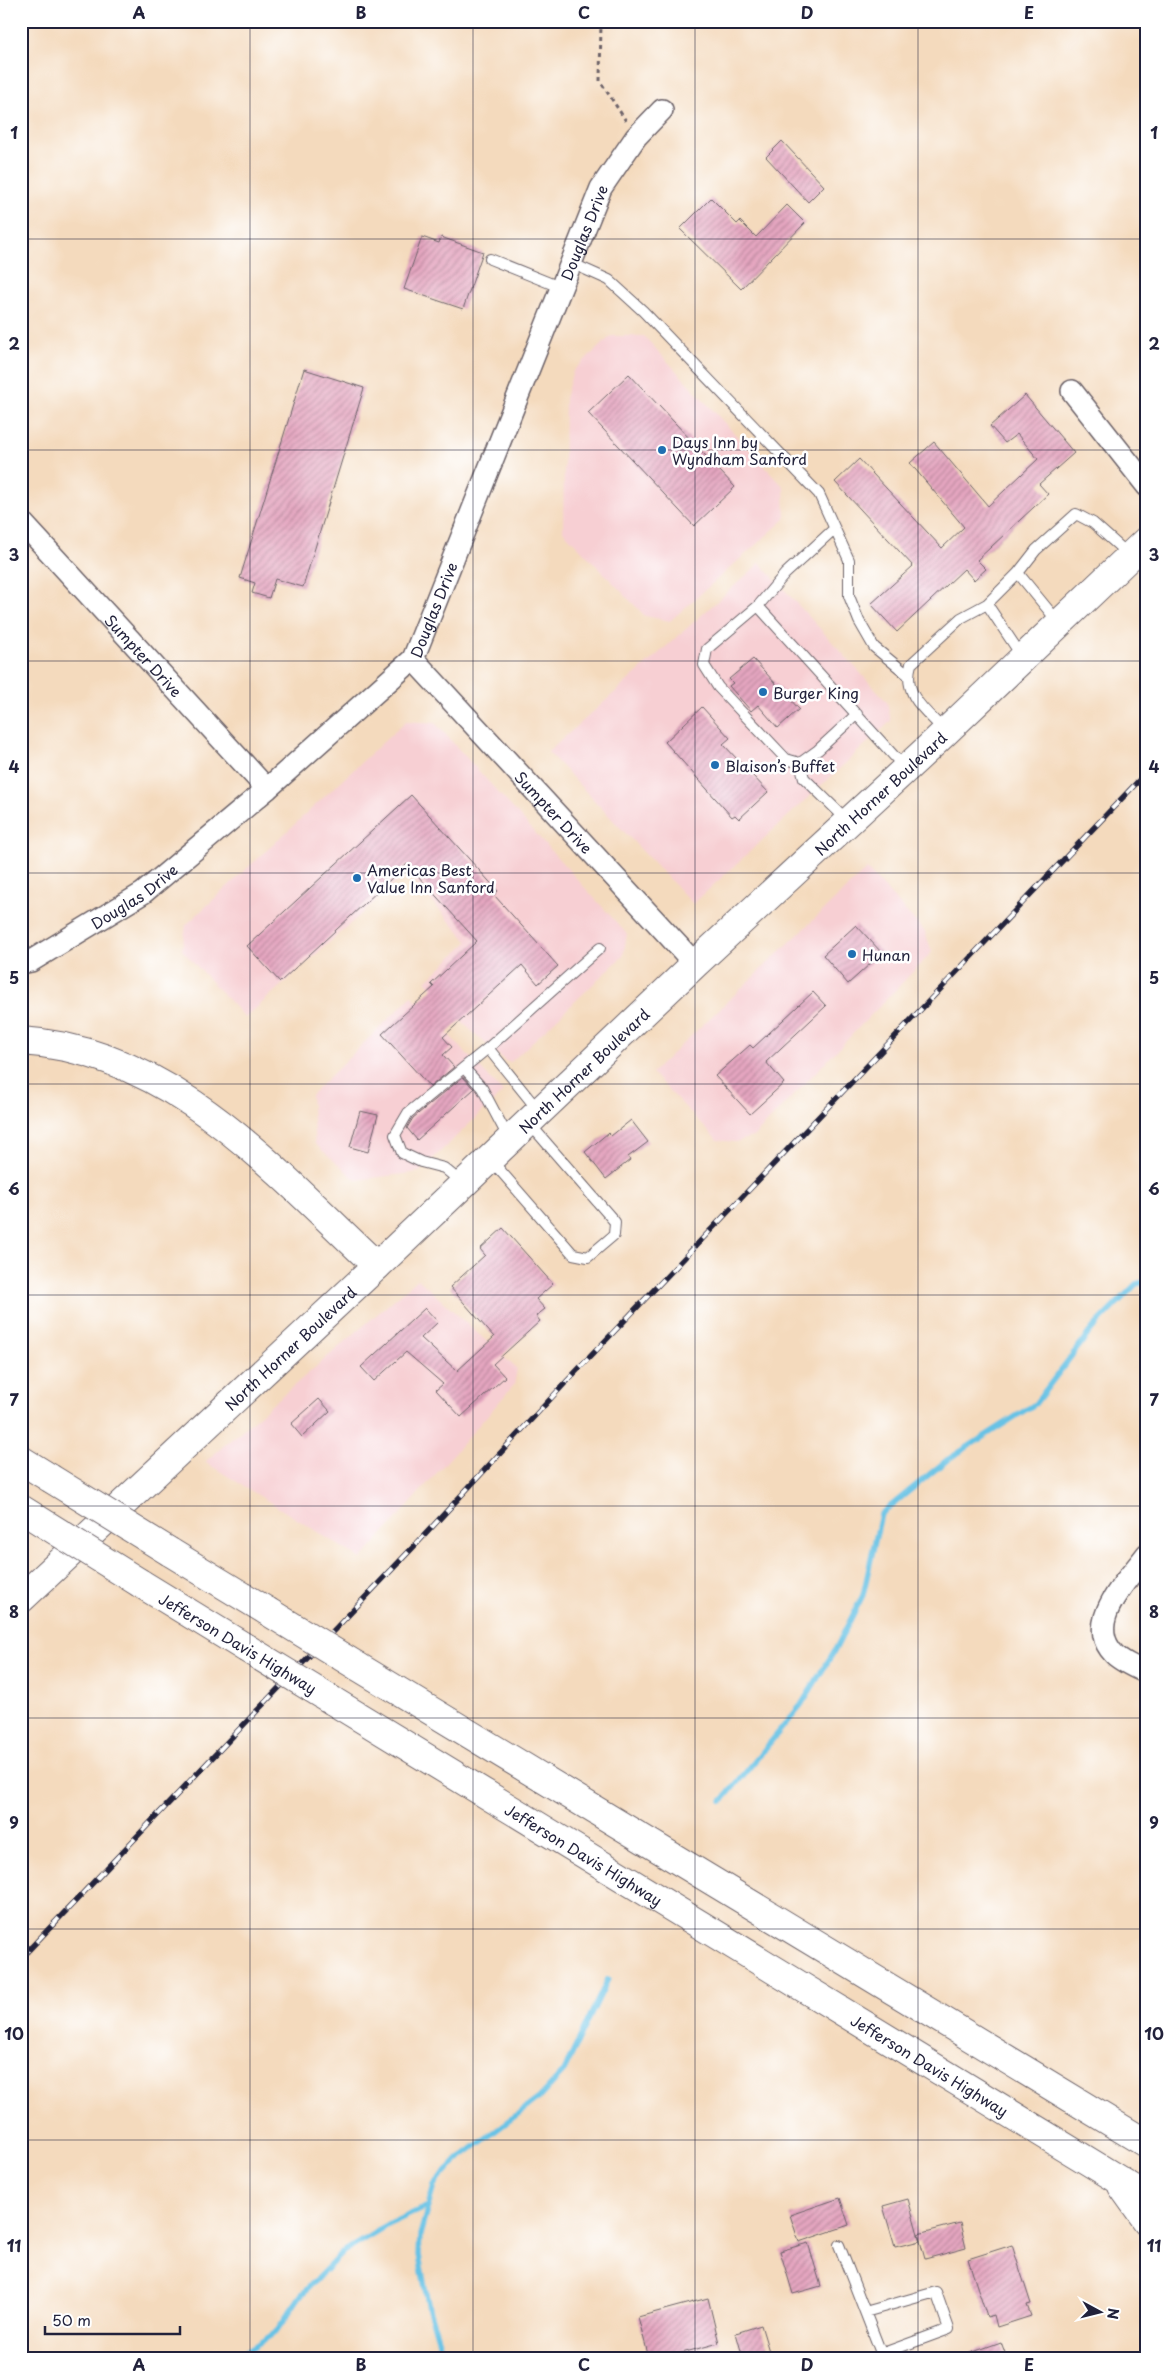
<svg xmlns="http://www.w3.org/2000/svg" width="1168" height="2379" font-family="'Playpen Sans',sans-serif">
<defs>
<pattern id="building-hatch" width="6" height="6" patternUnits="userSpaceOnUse" patternTransform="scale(1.25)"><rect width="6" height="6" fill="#e5a6c0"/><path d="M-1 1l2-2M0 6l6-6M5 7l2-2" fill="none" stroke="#b9879d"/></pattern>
</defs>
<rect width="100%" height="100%" fill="#fff"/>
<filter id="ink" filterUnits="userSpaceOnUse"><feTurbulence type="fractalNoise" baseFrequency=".02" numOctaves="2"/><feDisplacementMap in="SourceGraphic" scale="10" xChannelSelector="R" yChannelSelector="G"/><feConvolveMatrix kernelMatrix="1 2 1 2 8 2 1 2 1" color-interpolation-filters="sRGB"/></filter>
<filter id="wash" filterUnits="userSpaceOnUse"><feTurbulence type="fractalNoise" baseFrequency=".0096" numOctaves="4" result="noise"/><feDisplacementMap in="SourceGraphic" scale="20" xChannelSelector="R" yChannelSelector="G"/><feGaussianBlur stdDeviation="1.12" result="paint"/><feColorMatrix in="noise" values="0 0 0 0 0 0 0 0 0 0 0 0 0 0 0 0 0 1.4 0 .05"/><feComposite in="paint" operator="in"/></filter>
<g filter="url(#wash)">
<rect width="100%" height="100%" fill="#f4dabd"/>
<path fill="#f7cfd3" d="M 611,336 L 644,336 L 784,487 L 785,519 L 670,621 L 645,616 L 563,531 L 565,398 L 573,371 Z
M 760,563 L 887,702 L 891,721 L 693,904 L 548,752 Z
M 406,721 L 435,723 L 627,934 L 623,956 L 511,1062 L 505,1061 L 462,1022 L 426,981 L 468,942 L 407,873 L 245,1018 L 182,950 L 186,925 Z
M 867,869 L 925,932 L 932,952 L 753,1137 L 735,1142 L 717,1140 L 652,1073 Z
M 412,996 L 503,1092 L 419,1172 L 356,1180 L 315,1144 L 311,1095 Z
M 418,1279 L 517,1369 L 514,1385 L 361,1559 L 205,1462 Z"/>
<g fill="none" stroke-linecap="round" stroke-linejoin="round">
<path stroke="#67c2e5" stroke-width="5.5" d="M 722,1801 L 801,1705 L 835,1650 L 863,1595 L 881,1514 L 947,1460 L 1035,1404 L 1092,1329 L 1136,1284 L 1147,1281
M 235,2358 L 275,2333 L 301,2295 L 343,2252 L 389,2224 L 426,2207
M 444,2358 L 429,2309 L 419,2255 L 420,2235 L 434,2185 L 457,2160 L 539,2098 L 564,2071 L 608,1979"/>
</g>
<g id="blocks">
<path fill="url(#building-hatch)" d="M 782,141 L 824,186 L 808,202 L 766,157 Z
M 711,198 L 737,224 L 740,221 L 756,237 L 787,205 L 805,223 L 741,289 L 680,229 Z
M 422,237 L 439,243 L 441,237 L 483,252 L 463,309 L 404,289 Z
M 304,369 L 364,388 L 303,587 L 275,579 L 269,598 L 252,593 L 255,583 L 240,578 Z
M 629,374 L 735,487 L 694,526 L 588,413 Z
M 1025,395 L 1074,453 L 1039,484 L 1048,494 L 977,560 L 986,569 L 974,580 L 964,569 L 897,632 L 871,604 L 913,566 L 835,482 L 859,459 L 942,548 L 964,527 L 910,463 L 934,442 L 988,506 L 1038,459 L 1017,434 L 1005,443 L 990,426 Z
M 753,659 L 799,709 L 778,728 L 758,705 L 751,711 L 729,686 L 733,683 L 729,679 Z
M 702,707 L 730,738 L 723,744 L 768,792 L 739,819 L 735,815 L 732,817 L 665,742 Z
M 411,795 L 498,891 L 494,895 L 558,966 L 538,984 L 522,965 L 443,1037 L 452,1047 L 443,1055 L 454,1067 L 430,1087 L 382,1034 L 434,987 L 431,984 L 477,941 L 407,864 L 280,982 L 247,946 Z
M 856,925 L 882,953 L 848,984 L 823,955 Z
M 813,992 L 826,1006 L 766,1062 L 784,1083 L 750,1114 L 715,1076 L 750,1045 L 753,1048 Z
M 463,1077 L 474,1089 L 417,1140 L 407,1128 L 413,1118 Z
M 360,1111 L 378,1115 L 368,1152 L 350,1147 Z
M 631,1120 L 648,1142 L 628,1157 L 630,1160 L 606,1179 L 585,1152 L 608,1133 L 611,1136 Z
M 503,1228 L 553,1284 L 536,1299 L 545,1309 L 536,1316 L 540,1321 L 493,1364 L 505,1377 L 461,1417 L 436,1390 L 443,1384 L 406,1352 L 374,1381 L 361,1367 L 425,1308 L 438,1322 L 421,1338 L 457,1371 L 494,1337 L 450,1287 L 485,1255 L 480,1249 Z
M 319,1399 L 330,1411 L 302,1437 L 291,1424 Z
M 840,2198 L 849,2225 L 799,2242 L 790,2215 Z
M 908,2199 L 920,2241 L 895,2247 L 883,2206 Z
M 960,2223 L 966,2248 L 925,2259 L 918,2234 Z
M 808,2243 L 821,2286 L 793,2294 L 780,2251 Z
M 1012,2245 L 1031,2304 L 1027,2305 L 1031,2316 L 997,2327 L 994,2315 L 987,2317 L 968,2259 Z
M 708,2298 L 719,2343 L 663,2358 L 649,2358 L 638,2317 Z
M 761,2325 L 771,2358 L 743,2358 L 736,2333 Z
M 1001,2342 L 1007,2358 L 962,2358 L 962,2356 Z"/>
</g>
</g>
<g filter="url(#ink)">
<use href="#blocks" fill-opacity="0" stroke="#6c6268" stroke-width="1"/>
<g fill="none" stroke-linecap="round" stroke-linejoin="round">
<g stroke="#6c6268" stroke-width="12">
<path id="lane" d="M 490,259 L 562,288
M 571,263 L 609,280 L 643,311 L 819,494 L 849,560 L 849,596 L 859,621 L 874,647 L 908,675
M 1018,573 L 987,604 L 1023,658
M 758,606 L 785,574 L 834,529
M 1059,623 L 1018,573 L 1036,550 L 1076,514 L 1093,523 L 1129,555
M 857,714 L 818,750 L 800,763 L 786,759 L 718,687 L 704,665 L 707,649 L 758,606 L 905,768
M 945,731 C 925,710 902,695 911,664 L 961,618 L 987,604
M 800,763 L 804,778 L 848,821
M 464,1068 L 482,1088 L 509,1139
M 538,1110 L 488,1048 L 600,948
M 491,1160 L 573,1254 L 588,1257 L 614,1235 L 615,1222 L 529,1123
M 462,1183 L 444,1168 L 421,1162 L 402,1153 L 395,1135 L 408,1113 L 488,1048
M 839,2245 L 883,2358
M 865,2312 L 936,2292 L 949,2329 L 881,2354"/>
</g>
<g stroke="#6c6268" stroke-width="24">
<g id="street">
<path d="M 1072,391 L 1147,486"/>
<path id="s1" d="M 21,521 L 267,789"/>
<path id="s2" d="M 413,659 L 695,964"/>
<path id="s3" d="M 21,963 L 31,961 L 143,893 L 267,789 L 413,659 L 601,188 L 636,137 L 662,110"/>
<path d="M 1147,1554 C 1128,1580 1083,1622 1114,1654 C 1122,1662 1136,1668 1147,1673"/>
</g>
</g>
<g stroke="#6c6268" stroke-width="30">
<g id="primary">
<path id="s4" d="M 21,1599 L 377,1266 L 695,964 L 936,741 L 1147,540"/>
</g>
</g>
<g stroke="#6c6268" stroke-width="30">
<g id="highway">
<path d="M 21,1041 C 172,1050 274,1170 377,1266"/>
<path d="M 21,1460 L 50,1478"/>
<path d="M 170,1552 L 267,1611"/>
<path d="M 140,1583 L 246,1648"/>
<path d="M 357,1666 L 1147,2144"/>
<path id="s5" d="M 333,1701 L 1147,2197"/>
<path d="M 1122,2186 L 1147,2221"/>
</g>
</g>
<path stroke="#6c6268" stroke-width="3" stroke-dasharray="4 4" stroke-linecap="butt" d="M 601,21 L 600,81 L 626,121"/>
<use href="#lane" stroke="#fff" stroke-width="10"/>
<use href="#street" stroke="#fff" stroke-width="21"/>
<use href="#primary" stroke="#fff" stroke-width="28"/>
<use href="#highway" stroke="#fff" stroke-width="28"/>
<g stroke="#22223b" stroke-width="5.5">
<path id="rail" d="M 21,1958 L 420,1540 L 567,1381 L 1147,772"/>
</g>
<use href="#rail" stroke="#fff" stroke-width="4" stroke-dasharray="11" stroke-linecap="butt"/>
<g stroke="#6c6268" stroke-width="30" stroke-linecap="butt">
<path id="highway-bridge" d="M 50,1478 L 170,1552
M 21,1509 L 140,1583
M 267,1611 L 357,1666
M 246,1648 L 333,1701"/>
</g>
<use href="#highway-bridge" stroke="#fff" stroke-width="28"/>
</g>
</g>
<path fill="none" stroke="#22223b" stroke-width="1" stroke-opacity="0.55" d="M 250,21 L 250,2358M 473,21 L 473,2358M 695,21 L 695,2358M 918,21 L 918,2358M 21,239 L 1147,239M 21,450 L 1147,450M 21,661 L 1147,661M 21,873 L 1147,873M 21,1084 L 1147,1084M 21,1295 L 1147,1295M 21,1506 L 1147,1506M 21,1718 L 1147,1718M 21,1929 L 1147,1929M 21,2140 L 1147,2140"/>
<g fill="#1f6fb2" stroke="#fff" stroke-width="2">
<circle cx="662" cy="450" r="5"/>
<circle cx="763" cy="692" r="5"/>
<circle cx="715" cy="765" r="5"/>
<circle cx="357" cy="878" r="5"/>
<circle cx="852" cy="954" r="5"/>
</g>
<g text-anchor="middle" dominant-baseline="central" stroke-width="5" stroke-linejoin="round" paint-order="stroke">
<g font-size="15" fill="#22223b" stroke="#fff">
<text stroke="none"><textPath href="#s3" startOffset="958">Douglas Drive</textPath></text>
<text stroke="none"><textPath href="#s3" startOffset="552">Douglas Drive</textPath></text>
<text stroke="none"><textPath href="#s1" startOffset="182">Sumpter Drive</textPath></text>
<text stroke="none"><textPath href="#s4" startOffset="1178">North Horner Boulevard</textPath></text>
<text stroke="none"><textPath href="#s2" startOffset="208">Sumpter Drive</textPath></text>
<text stroke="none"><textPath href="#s3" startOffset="132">Douglas Drive</textPath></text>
<text stroke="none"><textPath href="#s4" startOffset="772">North Horner Boulevard</textPath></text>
<text stroke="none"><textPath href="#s4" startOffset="368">North Horner Boulevard</textPath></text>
<text transform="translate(238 1643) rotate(31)">Jefferson Davis Highway</text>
<text stroke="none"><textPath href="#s5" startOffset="294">Jefferson Davis Highway</textPath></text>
<text stroke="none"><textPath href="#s5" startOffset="699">Jefferson Davis Highway</textPath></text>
</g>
<g font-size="15" fill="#22223b" stroke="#fff" text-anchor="start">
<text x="672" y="441">Days Inn by<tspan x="672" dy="17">Wyndham Sanford</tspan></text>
<text x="773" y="692">Burger King</text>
<text x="725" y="765">Blaison’s Buffet</text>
<text x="367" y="869">Americas Best<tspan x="367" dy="17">Value Inn Sanford</tspan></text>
<text x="862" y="954">Hunan</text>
</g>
</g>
<rect width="1168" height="2379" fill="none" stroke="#fff" stroke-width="55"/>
<g transform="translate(1100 2312) rotate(97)" stroke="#ffffff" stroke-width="4" paint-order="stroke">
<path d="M0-4L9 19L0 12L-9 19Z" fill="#22223b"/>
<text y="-8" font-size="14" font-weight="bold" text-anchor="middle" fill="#22223b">N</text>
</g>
<path d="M45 2326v8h135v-8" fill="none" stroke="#22223b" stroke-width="2.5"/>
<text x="52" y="2326" font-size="15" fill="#22223b" stroke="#ffffff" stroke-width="4" paint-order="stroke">50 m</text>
<rect x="28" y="28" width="1112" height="2324" fill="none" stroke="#22223b" stroke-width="2"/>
<g font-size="16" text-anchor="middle" font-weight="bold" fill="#22223b">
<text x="139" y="19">A</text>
<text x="361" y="19">B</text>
<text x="584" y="19">C</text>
<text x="807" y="19">D</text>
<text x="1029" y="19">E</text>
<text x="14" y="139">1</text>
<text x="1154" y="139">1</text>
<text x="14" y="350">2</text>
<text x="1154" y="350">2</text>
<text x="14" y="561">3</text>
<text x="1154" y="561">3</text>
<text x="14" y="773">4</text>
<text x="1154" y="773">4</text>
<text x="14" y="984">5</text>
<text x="1154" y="984">5</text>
<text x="14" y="1195">6</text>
<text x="1154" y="1195">6</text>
<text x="14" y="1406">7</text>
<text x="1154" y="1406">7</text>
<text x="14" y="1618">8</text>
<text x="1154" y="1618">8</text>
<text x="14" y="1829">9</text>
<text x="1154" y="1829">9</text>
<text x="14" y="2040">10</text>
<text x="1154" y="2040">10</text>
<text x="14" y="2252">11</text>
<text x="1154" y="2252">11</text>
<text x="139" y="2371">A</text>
<text x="361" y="2371">B</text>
<text x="584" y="2371">C</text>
<text x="807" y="2371">D</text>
<text x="1029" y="2371">E</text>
</g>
</svg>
